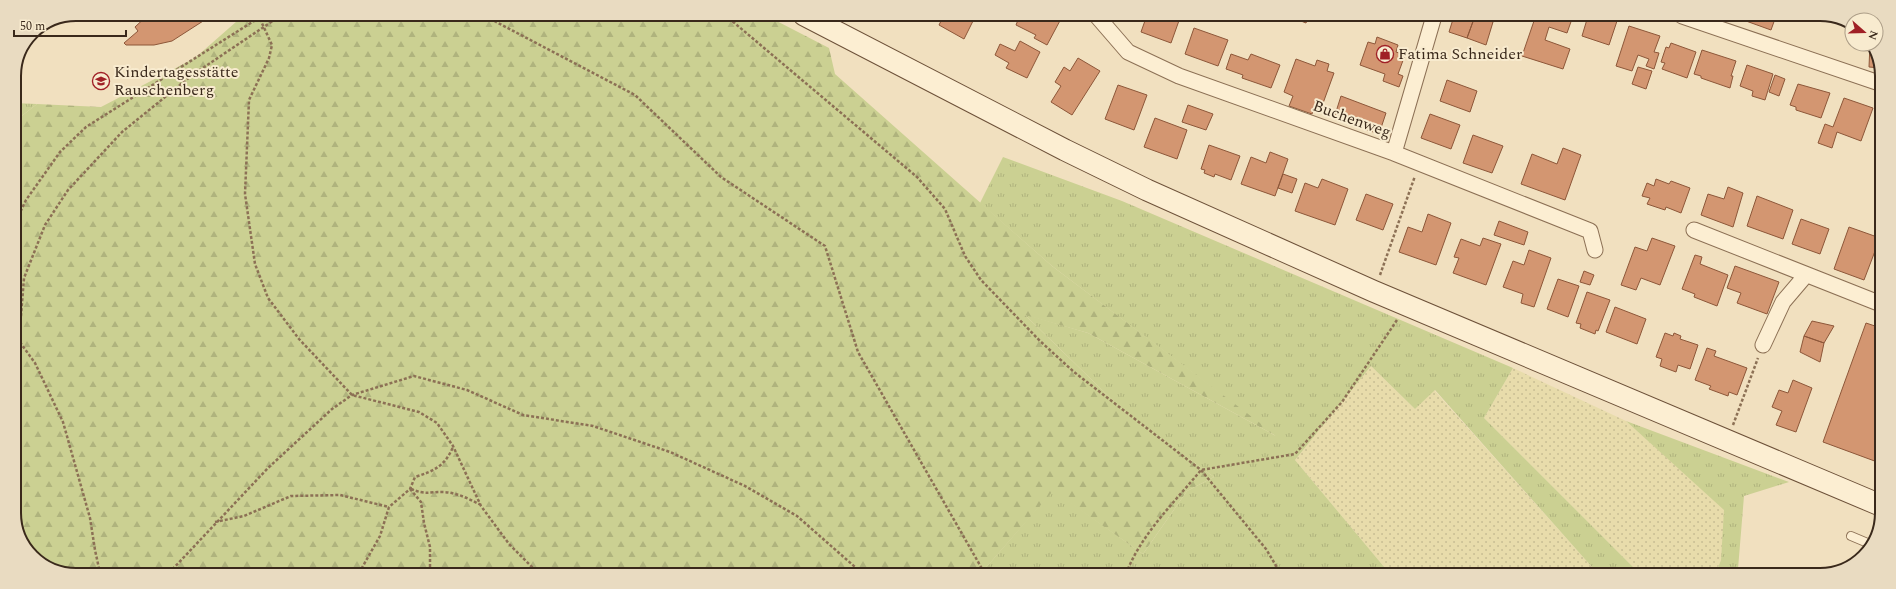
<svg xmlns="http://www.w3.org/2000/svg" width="1896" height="589" font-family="Spectral,serif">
<defs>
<pattern id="farmland-dots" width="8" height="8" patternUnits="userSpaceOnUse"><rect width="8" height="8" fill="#e8dcab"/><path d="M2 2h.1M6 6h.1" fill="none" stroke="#c8bd93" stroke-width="1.8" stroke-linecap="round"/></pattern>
<pattern id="grass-tufts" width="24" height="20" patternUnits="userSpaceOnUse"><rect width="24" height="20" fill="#cbd092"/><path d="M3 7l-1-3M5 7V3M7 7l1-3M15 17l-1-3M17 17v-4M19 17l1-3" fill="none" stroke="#afb37d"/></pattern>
<pattern id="forest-firs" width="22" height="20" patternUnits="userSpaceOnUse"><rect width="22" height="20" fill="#cbd092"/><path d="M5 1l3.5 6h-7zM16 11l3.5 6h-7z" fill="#afb37d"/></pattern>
</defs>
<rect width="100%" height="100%" fill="#f1e0bf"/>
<path fill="url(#farmland-dots)" d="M 1371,366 L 1415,409 L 1434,390 L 1599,575 L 1390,574 L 1295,460 Z
M 1513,368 L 1626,421 L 1725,510 L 1721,560 L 1715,575 L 1641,575 L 1484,418 Z"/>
<path fill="url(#grass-tufts)" d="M 14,103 L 37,104 L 14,122 Z
M 1003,157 L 1122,201 L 1513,368 L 1484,418 L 1641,575 L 1599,575 L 1435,390 L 1415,409 L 1371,366 L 1295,460 L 1390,574 L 985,574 L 983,571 L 1053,490 L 1143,554 L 1187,491 L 1214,477 L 1127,414 L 1024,314 L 1088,333 L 1276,436 L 1052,266 L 980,203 Z
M 1626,421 L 1789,482 L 1744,496 L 1738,569 L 1736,575 L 1715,575 L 1721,560 L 1724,510 Z"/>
<path fill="url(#forest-firs)" d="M 245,14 L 765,15 L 829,48 L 835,74 L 1052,266 L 1280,438 L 1088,333 L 1025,315 L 1127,414 L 1214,477 L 1187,491 L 1143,554 L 1053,491 L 983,571 L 985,574 L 60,573 L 29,554 L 14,518 L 14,122 L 37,104 L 101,107 L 195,58 Z"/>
<path fill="#d39671" stroke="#8d5739" d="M 149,14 L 214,14 L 172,41 L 154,45 L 126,45 L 124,43 L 138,31 L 135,27 Z
M 944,15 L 976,15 L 964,39 L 939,25 Z
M 1020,15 L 1036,17 L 1037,15 L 1063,15 L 1047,45 L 1034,38 L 1036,35 L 1016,25 Z
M 1147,15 L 1181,15 L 1171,43 L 1141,32 Z
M 1286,15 L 1309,16 L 1306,23 Z
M 1454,16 L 1475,16 L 1467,38 L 1449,32 Z
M 1475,16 L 1493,22 L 1486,45 L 1467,38 Z
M 1542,16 L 1573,16 L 1567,33 L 1549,27 L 1545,40 L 1570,49 L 1563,69 L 1522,56 L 1535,18 L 1541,20 Z
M 1588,16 L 1602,16 L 1617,21 L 1609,45 L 1582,36 Z
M 1748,16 L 1776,16 L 1771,30 L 1746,21 Z
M 1629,26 L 1660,36 L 1654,52 L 1659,53 L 1654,69 L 1646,66 L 1649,59 L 1638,55 L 1632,71 L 1616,66 Z
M 1194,28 L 1228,40 L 1218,66 L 1185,54 Z
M 1377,37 L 1398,45 L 1396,52 L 1405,55 L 1398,74 L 1403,76 L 1399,87 L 1383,81 L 1385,74 L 1360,65 L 1368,42 L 1375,44 Z
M 1020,41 L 1040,52 L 1027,78 L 1006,68 L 1009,63 L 995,55 L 1000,44 L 1015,51 Z
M 1671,43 L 1696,52 L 1687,78 L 1662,69 L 1665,63 L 1661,62 L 1666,47 L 1669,48 Z
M 1870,44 L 1871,44 L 1881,68 L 1869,67 Z
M 1702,50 L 1736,61 L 1731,76 L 1733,76 L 1730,88 L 1701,78 L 1701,76 L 1694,74 Z
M 1231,54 L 1248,60 L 1251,54 L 1280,65 L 1271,88 L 1242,78 L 1243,75 L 1226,69 Z
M 1078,58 L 1100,71 L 1072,115 L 1051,102 L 1061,86 L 1055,82 L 1064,67 L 1070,71 Z
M 1296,59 L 1315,66 L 1317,60 L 1329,64 L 1327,71 L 1334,73 L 1322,106 L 1315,104 L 1312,114 L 1289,106 L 1293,96 L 1284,92 Z
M 1747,65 L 1773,74 L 1765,100 L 1752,96 L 1753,91 L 1740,86 Z
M 1638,67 L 1652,71 L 1646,89 L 1632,84 Z
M 1775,75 L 1785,79 L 1779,96 L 1769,92 Z
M 1447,80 L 1477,91 L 1470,112 L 1440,101 Z
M 1798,84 L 1830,93 L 1821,118 L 1796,110 L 1796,107 L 1790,105 Z
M 1118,85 L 1147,95 L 1134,130 L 1105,119 Z
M 1341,96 L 1386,113 L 1379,134 L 1334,118 Z
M 1844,98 L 1873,108 L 1861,141 L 1837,132 L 1832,148 L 1818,143 L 1825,124 L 1833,127 Z
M 1188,105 L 1213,114 L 1206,130 L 1182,122 Z
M 1430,114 L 1460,125 L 1451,149 L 1421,138 Z
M 1155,118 L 1187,130 L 1177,159 L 1144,147 Z
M 1473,135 L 1503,146 L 1492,173 L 1463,163 Z
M 1209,145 L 1240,156 L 1231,180 L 1215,174 L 1214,177 L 1204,173 L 1205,170 L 1201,169 Z
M 1563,148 L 1581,155 L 1565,200 L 1521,184 L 1532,154 L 1557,164 Z
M 1270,152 L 1288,159 L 1275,196 L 1241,184 L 1251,157 L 1266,163 Z
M 1283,174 L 1297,179 L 1292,193 L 1278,188 Z
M 1322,179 L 1348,189 L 1335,225 L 1295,211 L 1305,183 L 1318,188 Z
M 1656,179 L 1669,184 L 1671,181 L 1690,188 L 1681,213 L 1666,207 L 1665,210 L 1647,204 L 1650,198 L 1642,196 L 1647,183 L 1654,186 Z
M 1728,187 L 1743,193 L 1733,227 L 1701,215 L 1708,194 L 1724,199 Z
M 1366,194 L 1393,204 L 1383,230 L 1356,220 Z
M 1757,196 L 1793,210 L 1783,239 L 1747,226 Z
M 1428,214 L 1451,223 L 1436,265 L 1399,252 L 1408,227 L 1422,232 Z
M 1801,219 L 1829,229 L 1820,254 L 1792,244 Z
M 1499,221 L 1528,232 L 1524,245 L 1494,235 Z
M 1849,227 L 1880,238 L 1864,280 L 1834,269 Z
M 1483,238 L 1501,244 L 1486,285 L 1453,273 L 1459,258 L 1454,257 L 1461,239 L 1480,246 Z
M 1652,238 L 1675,246 L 1660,285 L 1641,278 L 1636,290 L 1621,285 L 1635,247 L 1647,251 Z
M 1529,250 L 1551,258 L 1534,307 L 1521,303 L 1523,294 L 1503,287 L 1513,261 L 1524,265 Z
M 1695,255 L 1702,257 L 1700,264 L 1728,275 L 1717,306 L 1694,297 L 1695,294 L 1682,289 Z
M 1735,266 L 1779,282 L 1767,314 L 1737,303 L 1741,293 L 1727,288 Z
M 1584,271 L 1594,275 L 1590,285 L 1580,282 Z
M 1558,279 L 1579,286 L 1568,317 L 1547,309 Z
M 1587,292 L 1610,300 L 1598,331 L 1596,330 L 1595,334 L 1580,328 L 1581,324 L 1576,323 Z
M 1615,307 L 1646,319 L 1637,344 L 1606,332 Z
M 1812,321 L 1834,326 L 1824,343 L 1804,336 Z
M 1866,323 L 1881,328 L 1880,463 L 1823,442 Z
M 1665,333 L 1673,336 L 1674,333 L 1681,336 L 1680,339 L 1698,345 L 1690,369 L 1678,365 L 1676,372 L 1660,366 L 1662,359 L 1656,357 Z
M 1804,336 L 1824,343 L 1820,362 L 1800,352 Z
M 1707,348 L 1716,351 L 1714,356 L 1747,368 L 1737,395 L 1729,392 L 1728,396 L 1709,389 L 1711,386 L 1695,380 Z
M 1793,380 L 1812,388 L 1796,432 L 1776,425 L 1782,411 L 1772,407 L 1779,390 L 1788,393 Z"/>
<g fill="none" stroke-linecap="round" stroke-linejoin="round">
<g stroke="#8c7055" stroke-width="10">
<path id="lane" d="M 1851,536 L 1870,544"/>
</g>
<g stroke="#8c7055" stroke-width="17">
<path id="street" d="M 1096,15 L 1128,52 L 1179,76 L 1394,153 L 1590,231 L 1595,250
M 1682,16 L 1882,84
M 1394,153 L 1434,16
M 1694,230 L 1881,304
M 1763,345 L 1783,302 L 1806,275"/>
</g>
<g stroke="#6d5139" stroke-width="23">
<path id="secondary" d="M 804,15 L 1065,150 L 1147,190 L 1373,291 L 1880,505"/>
</g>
<path stroke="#8c7055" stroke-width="2.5" stroke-dasharray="3 2" stroke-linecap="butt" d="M 481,14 L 635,95 L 721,177 L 825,246 L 858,352 L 985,574
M 725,15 L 917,177 L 945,209 L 965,256 L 981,280 L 1040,341 L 1074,372 L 1201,470 L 1266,549 L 1281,574
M 260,19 L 272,45 L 269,58 L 249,100 L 245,194 L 255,264 L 268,298 L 299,339 L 352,395 L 419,412 L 437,423 L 453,446 L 481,506 L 509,544 L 538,573
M 14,225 L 26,200 L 60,152 L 86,127 L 265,14
M 1380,275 L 1415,176
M 14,334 L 35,363 L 63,422 L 90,518 L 95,550 L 100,573
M 14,340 L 19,341 L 24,278 L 45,225 L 68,190 L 122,132 L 191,76 L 283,14
M 1733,425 L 1758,358
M 410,489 L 421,502 L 424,523 L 430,547 L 430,568 L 428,573
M 411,489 C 426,495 428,492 442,492 C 456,492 469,499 481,505
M 215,522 L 244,516 L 291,496 L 340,495 L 389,507
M 169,573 L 268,468 L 332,409 L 352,395 L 414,376 L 467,390 L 523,415 L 593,426 L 670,452 L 745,486 L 797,516 L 863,574
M 359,573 L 380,536 L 389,507 L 410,489 L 415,477 C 434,471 445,466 453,447
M 1126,574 C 1141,534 1174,503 1201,470 L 1295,454 L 1342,402 L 1397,320"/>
<use href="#lane" stroke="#fceed2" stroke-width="8"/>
<use href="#street" stroke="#fceed2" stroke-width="15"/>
<use href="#secondary" stroke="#fceed2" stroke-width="21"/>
</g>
<defs>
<g id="shop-ring" transform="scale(0.9)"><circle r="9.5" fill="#f8ebcf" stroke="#a02026" stroke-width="1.5"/><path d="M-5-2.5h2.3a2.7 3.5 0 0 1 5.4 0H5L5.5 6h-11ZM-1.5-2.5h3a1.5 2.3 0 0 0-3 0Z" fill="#a02026"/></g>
<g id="school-ring" transform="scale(0.9)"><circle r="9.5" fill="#f8ebcf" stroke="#a02026" stroke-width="1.5"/><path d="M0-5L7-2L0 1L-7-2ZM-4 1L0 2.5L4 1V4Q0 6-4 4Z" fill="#a02026"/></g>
</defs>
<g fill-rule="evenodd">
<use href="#shop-ring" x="1385" y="54"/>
<use href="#school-ring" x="101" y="81"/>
</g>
<g text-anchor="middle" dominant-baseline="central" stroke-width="4" stroke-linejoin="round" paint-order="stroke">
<g font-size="16" fill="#3a291b" stroke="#f8ebcf" text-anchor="start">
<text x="1398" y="54">Fatima Schneider</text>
<text x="114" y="72">Kindertagesstätte<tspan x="114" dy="18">Rauschenberg</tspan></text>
</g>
<g font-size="16" fill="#3a291b" stroke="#f8ebcf">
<text transform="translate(1352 119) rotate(20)">Buchenweg</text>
</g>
</g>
<path d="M0 0H1896V589H0ZM76 21H1820A55 55 0 0 1 1875 76V513A55 55 0 0 1 1820 568H76A55 55 0 0 1 21 513V76A55 55 0 0 1 76 21Z" fill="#e9dbc1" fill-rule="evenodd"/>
<path fill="none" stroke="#3a291b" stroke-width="2" d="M76 21H1820A55 55 0 0 1 1875 76V513A55 55 0 0 1 1820 568H76A55 55 0 0 1 21 513V76A55 55 0 0 1 76 21Z"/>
<g transform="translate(1864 32) rotate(110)"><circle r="19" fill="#f8ebcf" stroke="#ac9d87"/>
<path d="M0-3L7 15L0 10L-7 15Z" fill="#a02026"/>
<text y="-6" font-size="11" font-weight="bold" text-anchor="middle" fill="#3a291b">N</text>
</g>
<path d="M14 30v6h112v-6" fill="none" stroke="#3a291b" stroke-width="2"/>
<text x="20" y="30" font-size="12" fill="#3a291b" stroke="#f8ebcf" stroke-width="3" paint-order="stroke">50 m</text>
</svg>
